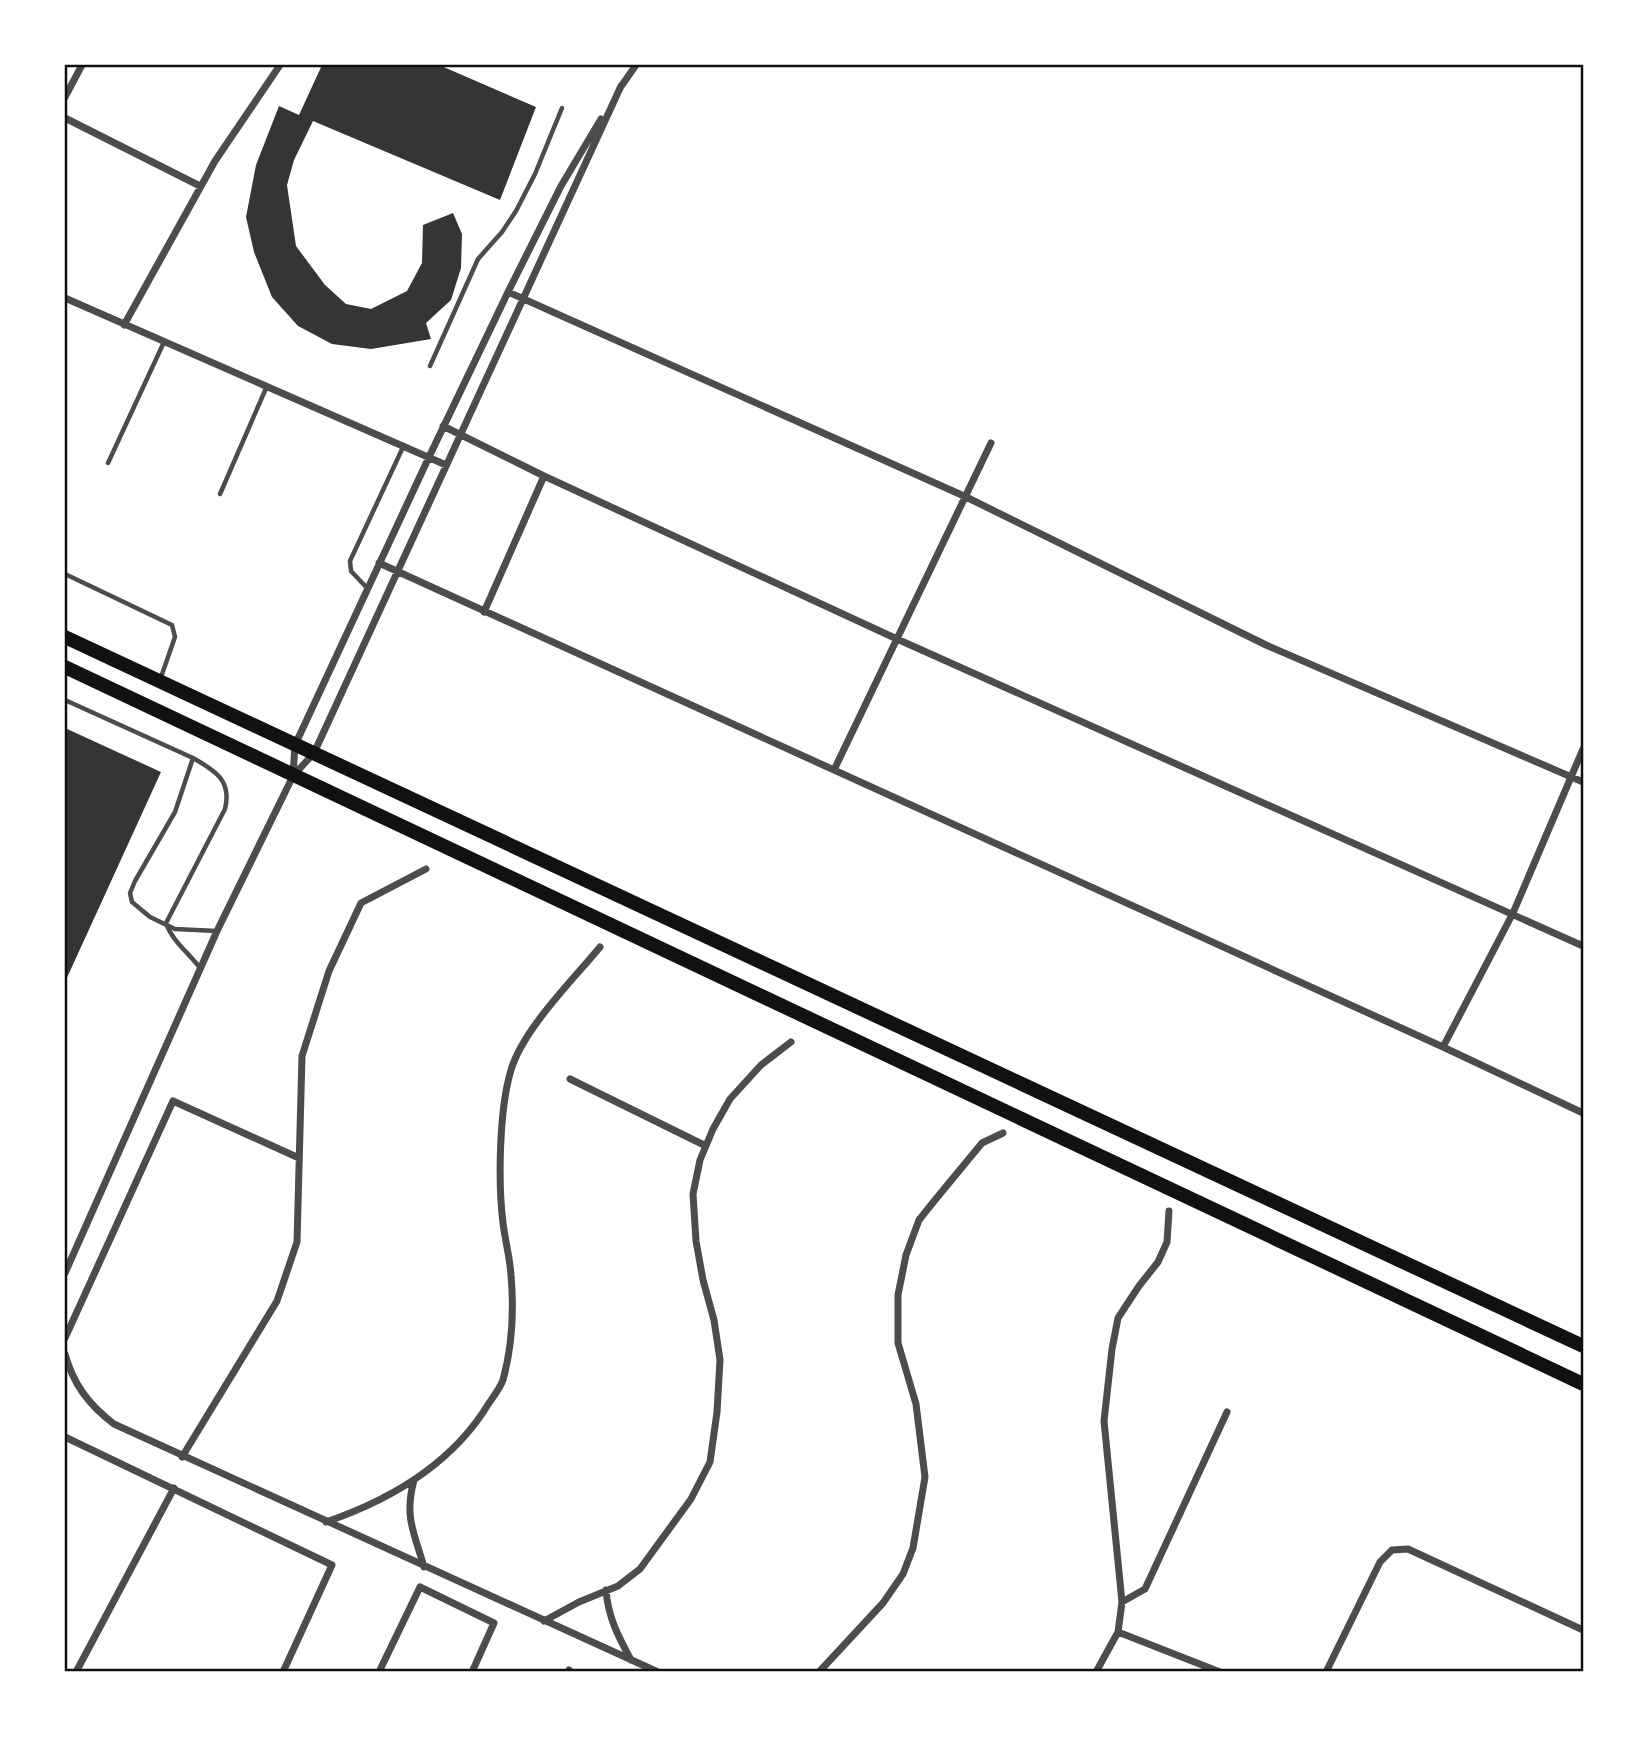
<svg xmlns="http://www.w3.org/2000/svg" width="1648" height="1737" font-family="'Varela Round',sans-serif">
<rect width="100%" height="100%" fill="#fff"/>
<path fill="#353535" d="M 322,65 L 439,65 L 536,107 L 500,200 L 313,121 L 294,160 L 287,185 L 296,246 L 325,285 L 346,304 L 371,309 L 407,291 L 422,263 L 423,225 L 453,213 L 462,234 L 461,268 L 451,300 L 426,323 L 431,339 L 371,349 L 332,344 L 298,326 L 272,297 L 254,252 L 246,217 L 256,165 L 279,106 L 299,115 Z
M 65,728 L 161,772 L 65,982 Z"/>
<g fill="none" stroke-linecap="round" stroke-linejoin="round">
<path stroke="#4c4c4c" stroke-width="4.5" d="M 430,366 L 478,259 L 502,232 L 516,211 L 535,174 L 562,108
M 108,463 L 164,342
M 220,494 L 267,386
M 65,574 L 172,625 L 175,637 L 160,680
M 367,588 L 351,571 L 350,561 L 404,445
M 65,700 L 193,758 C 216,771 232,781 225,809 L 166,923 C 172,941 189,953 200,968
M 193,758 L 175,812 L 135,881 L 130,893 L 132,902 L 150,917 L 175,929 L 217,931"/>
<path stroke="#4c4c4c" stroke-width="7" d="M 620,88 L 636,65
M 65,97 L 82,65
M 65,118 L 200,186
M 508,292 L 964,496 L 1266,645 L 1583,782
M 65,298 L 446,465
M 124,325 L 215,161 L 280,65
M 443,426 L 544,476 L 897,639 L 1583,946
M 379,563 L 1443,1047 L 1583,1113
M 484,612 L 544,476
M 834,770 L 991,443
M 293,775 L 295,745 L 429,457 L 508,292 L 561,186 L 601,119
M 1443,1047 L 1513,913 L 1583,749
M 570,1079 L 706,1146
M 65,1273 L 217,931 L 293,776 L 314,753 L 621,86
M 65,1338 L 173,1101 L 299,1158
M 65,1354 C 73,1384 89,1405 114,1424 L 658,1672
M 65,1437 L 332,1565 L 283,1672
M 182,1457 L 277,1301 L 297,1242 L 302,1056 L 329,971 L 361,903 L 426,869
M 414,1480 C 404,1517 414,1532 424,1567
M 326,1522 C 390,1500 453,1463 489,1403 C 494,1396 500,1388 503,1380 C 512,1347 514,1309 511,1275 C 510,1258 505,1240 503,1223 C 498,1182 499,1110 511,1070 C 523,1029 573,980 600,947
M 606,1590 C 608,1617 618,1636 631,1660
M 1122,1602 L 1145,1589 L 1227,1412
M 544,1621 L 579,1602 L 618,1586 L 640,1569 L 691,1499 L 710,1462 L 717,1412 L 720,1360 L 714,1320 L 703,1280 L 696,1241 L 693,1194 L 700,1160 L 713,1129 L 730,1099 L 761,1065 L 791,1042
M 1118,1632 L 1220,1672
M 76,1672 L 174,1488
M 379,1672 L 420,1587 L 494,1623 L 472,1672
M 568,1672 L 569,1670
M 819,1672 L 883,1603 L 903,1574 L 913,1548 L 925,1477 L 916,1404 L 898,1343 L 898,1295 L 906,1255 L 919,1220 L 935,1200 L 982,1143 L 1003,1133
M 1096,1672 L 1118,1632 L 1122,1602 L 1104,1421 L 1112,1349 L 1118,1318 L 1139,1286 L 1158,1262 L 1167,1242 L 1169,1211
M 1326,1672 L 1380,1562 L 1392,1550 L 1408,1549 L 1583,1630"/>
<path stroke="#111" stroke-width="14" d="M 65,637 L 1583,1346
M 65,667 L 1583,1384"/>
</g>
<rect width="1648" height="1737" fill="none" stroke="#ffffff" stroke-width="133"/>
<rect x="66" y="66" width="1516" height="1604" fill="none" stroke="#111" stroke-width="2.5"/>
</svg>
